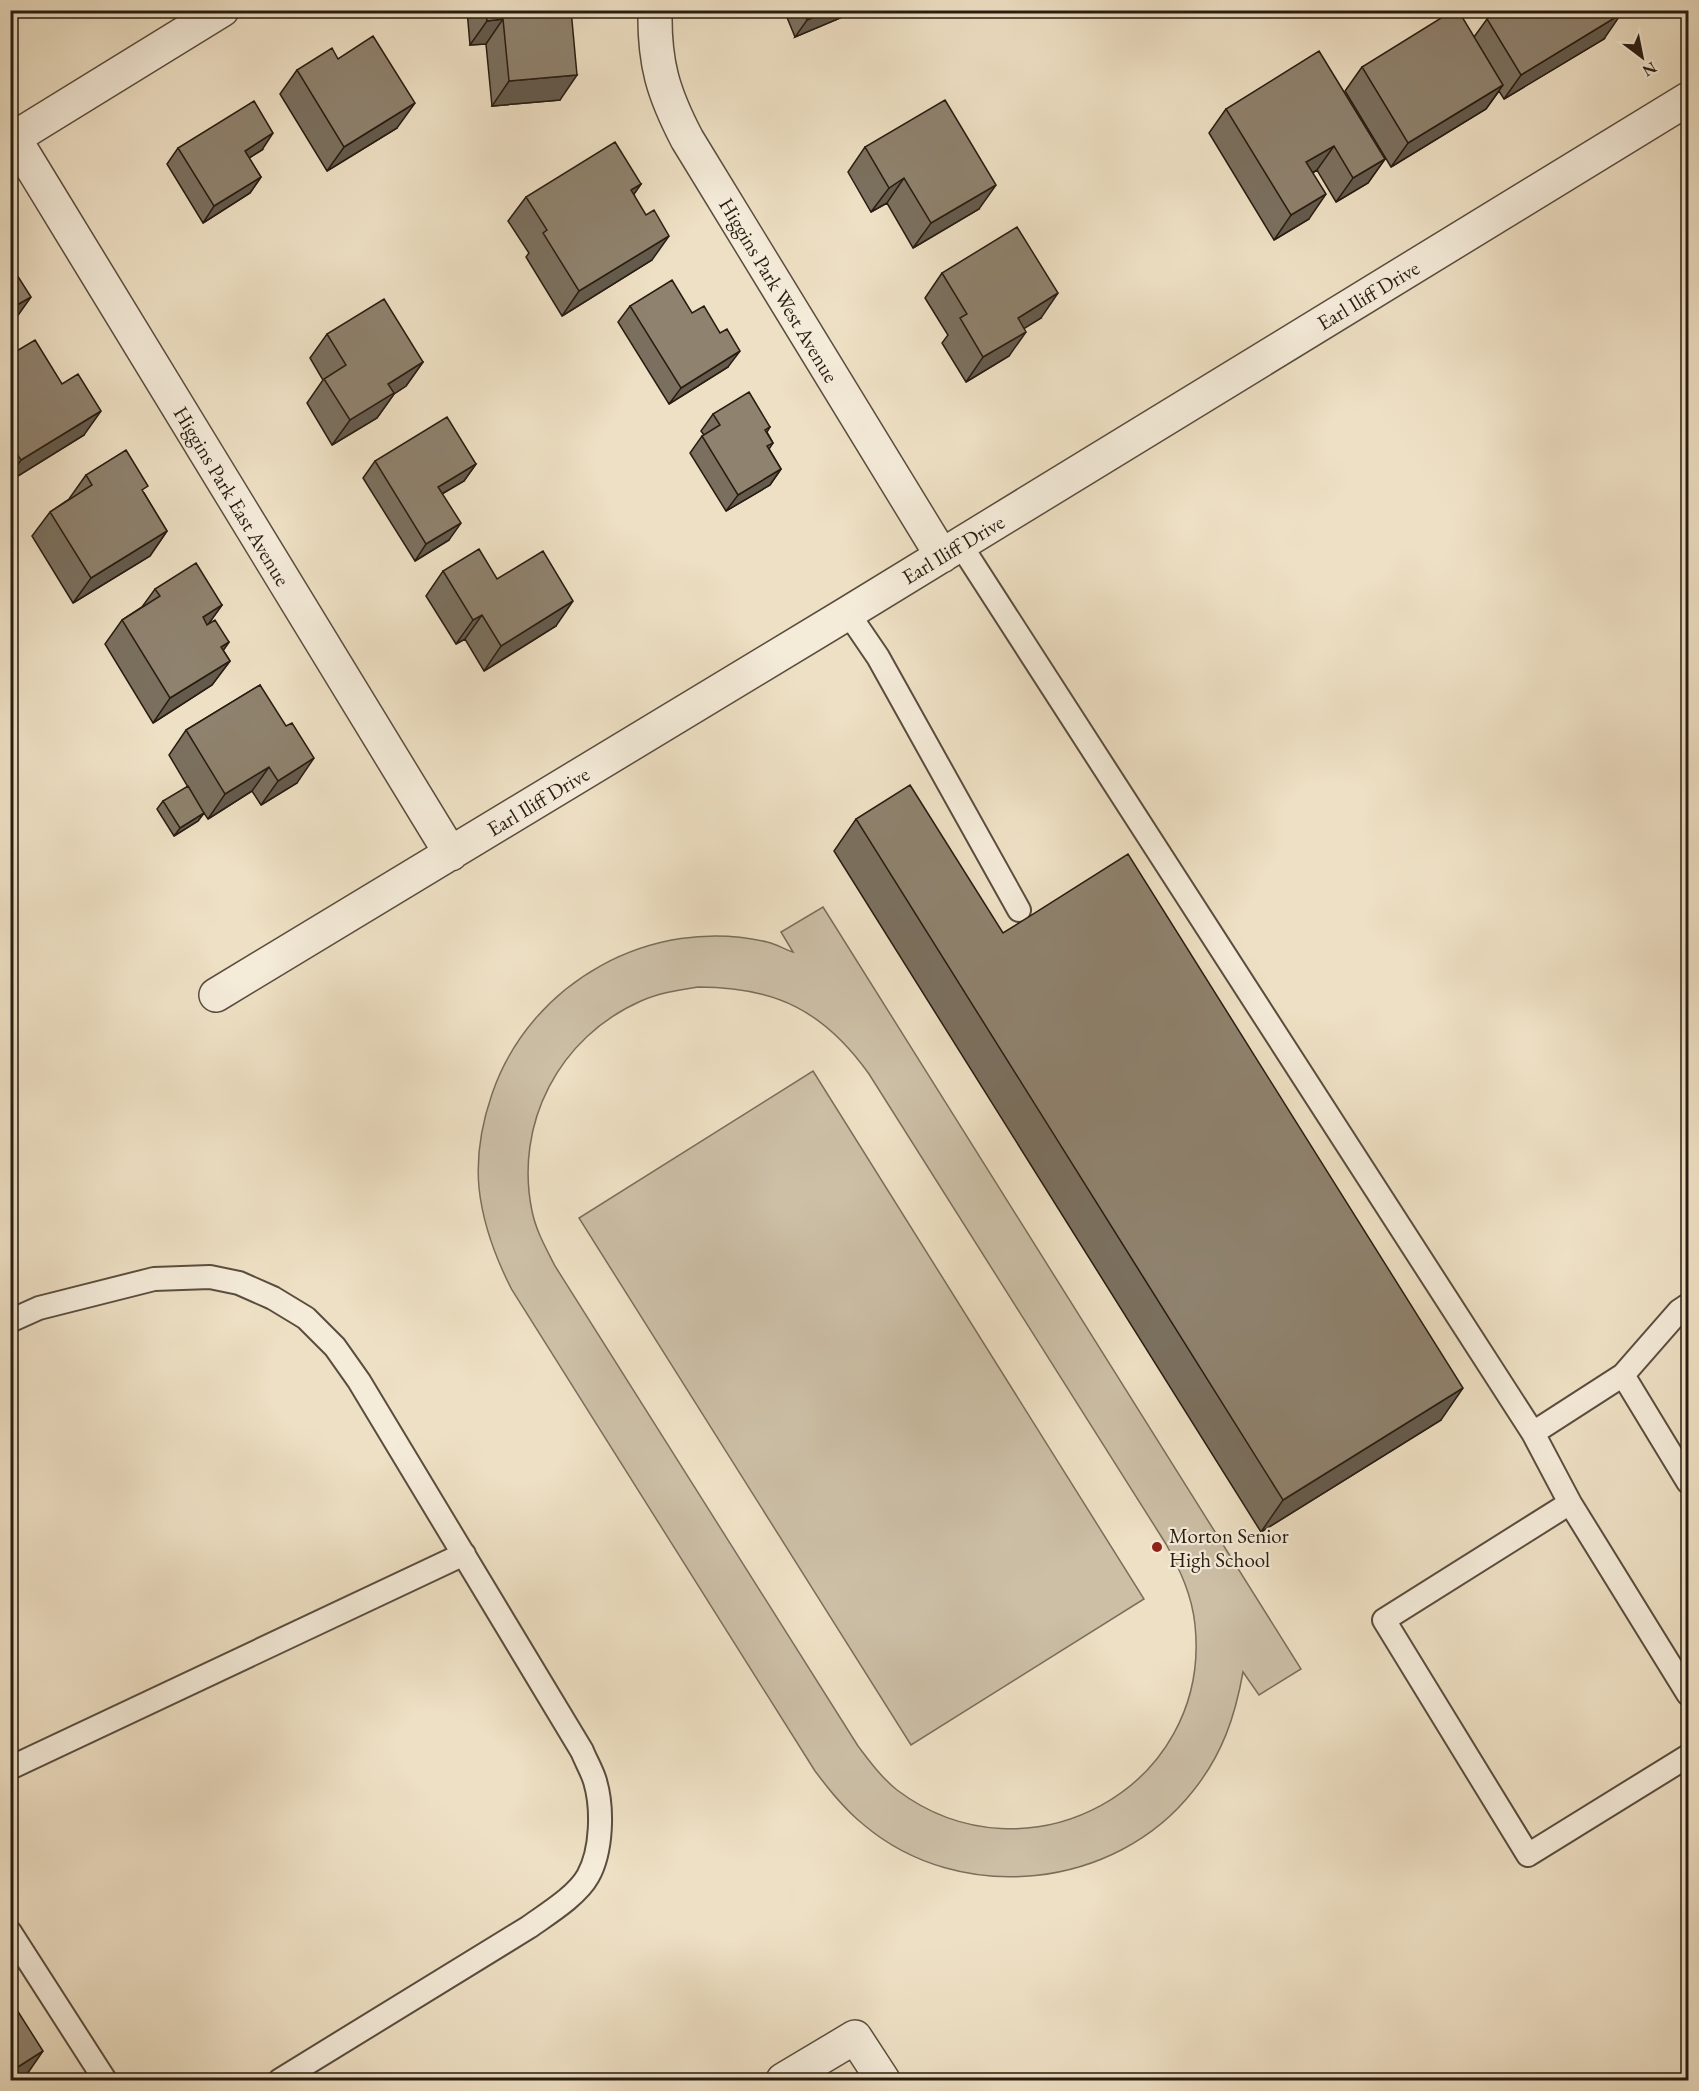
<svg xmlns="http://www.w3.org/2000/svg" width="1699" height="2091" font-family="'EB Garamond',serif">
<rect width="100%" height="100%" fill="#eee0c4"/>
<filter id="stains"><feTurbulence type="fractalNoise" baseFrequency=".00333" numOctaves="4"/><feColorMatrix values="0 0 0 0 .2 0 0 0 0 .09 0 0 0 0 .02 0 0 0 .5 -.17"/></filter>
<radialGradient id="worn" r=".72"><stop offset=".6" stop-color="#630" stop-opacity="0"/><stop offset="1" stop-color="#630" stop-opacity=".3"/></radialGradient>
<path fill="#ccbfa6" stroke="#7a6e5c" stroke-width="1.5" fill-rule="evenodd" d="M 823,907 L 1301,1669 L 1259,1695 L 1243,1672 C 1235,1717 1222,1755 1193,1791 C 1115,1890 960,1906 864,1825 C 845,1810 830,1791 815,1771 L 512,1290 C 495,1257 483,1225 479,1188 C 476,1156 482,1123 492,1094 C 530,982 652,915 767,942 C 776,944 784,949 793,952 L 781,932 ZM 698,987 C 776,987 824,1011 869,1074 L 1166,1544 C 1180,1570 1192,1595 1195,1625 C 1212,1788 1027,1888 897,1790 C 882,1778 870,1762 858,1746 L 555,1266 C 546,1248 536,1231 532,1211 C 514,1124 559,1037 641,1001 C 659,993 679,990 698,987 Z
M 813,1071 L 1144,1599 L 911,1745 L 579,1218 Z"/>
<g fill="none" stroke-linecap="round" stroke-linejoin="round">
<g stroke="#5a4d3e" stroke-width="26">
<path id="lane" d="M 960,544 L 1533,1433 L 1623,1375 L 1688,1482
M 848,613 L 878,657 L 1019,910
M 10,1321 L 39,1308 L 154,1279 L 210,1277 L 239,1283 L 273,1298 L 306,1318 L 335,1347 L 359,1381 L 582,1751 C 586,1761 592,1771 595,1781 C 603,1808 602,1851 588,1876 C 577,1896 547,1914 529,1927 L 280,2080
M 1623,1375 L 1679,1311 L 1688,1305
M 1533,1433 L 1570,1503 L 1384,1620 L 1528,1855 L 1688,1756
M 1570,1503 L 1688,1694
M 10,1768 L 464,1554
M 10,1932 L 105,2080"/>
</g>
<g stroke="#5a4d3e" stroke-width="36">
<path id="street" d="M 222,10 L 14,138 L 451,854
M 655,10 C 654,63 663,93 687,139 L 942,556
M 216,995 L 848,613 L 1688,99
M 783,2080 L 855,2037 L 883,2080"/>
</g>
<use href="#lane" stroke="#f4ebd9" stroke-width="22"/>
<use href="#street" stroke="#f4ebd9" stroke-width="33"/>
</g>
<path fill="#7b705f" stroke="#281c11" stroke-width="1.5" d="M 467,10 L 571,10 L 560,100 L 492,106 L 486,44 L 470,45 Z
M 784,10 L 849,10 L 845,16 L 795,37 Z
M 1487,19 L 1604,39 L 1504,99 L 1499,91 L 1486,109 L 1391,167 L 1345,91 L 1362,67 L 1474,37 Z
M 338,59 L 397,128 L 327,171 L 280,94 L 297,70 Z
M 1226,109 L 1385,159 L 1368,183 L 1336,202 L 1317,170 L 1313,173 L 1309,219 L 1274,240 L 1209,133 Z
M 865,147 L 979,209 L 913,248 L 887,203 L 871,212 L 848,172 Z
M 178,148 L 262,150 L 249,158 L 261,177 L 250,193 L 203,223 L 167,164 Z
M 641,184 L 634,194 L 652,260 L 562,316 L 526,257 L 529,253 L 508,221 L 526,197 Z
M 942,273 L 1041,318 L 1024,328 L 1009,356 L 966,382 L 942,343 L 948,335 L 925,298 Z
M 630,306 L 692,313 L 728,367 L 669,404 L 618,322 Z
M 327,334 L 423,362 L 406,386 L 394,394 L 377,418 L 332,445 L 307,403 L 323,380 L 310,358 Z
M 10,355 L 84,435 L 10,481 Z
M 713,414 L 770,427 L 767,432 L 773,443 L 769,449 L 781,469 L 770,485 L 726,511 L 690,453 L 702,436 L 704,435 L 701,431 Z
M 375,461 L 476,464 L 464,481 L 442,494 L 449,540 L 415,561 L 363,478 Z
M 86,475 L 144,493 L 167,531 L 150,556 L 73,603 L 32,536 L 50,512 L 69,499 Z
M 443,571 L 497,579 L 556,626 L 484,671 L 465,639 L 456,644 L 426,596 Z
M 155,589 L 222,605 L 208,624 L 229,642 L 223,650 L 230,661 L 212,685 L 153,723 L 105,644 L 122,620 L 142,607 Z
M 260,685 L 297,783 L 261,805 L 252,791 L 208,819 L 204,813 L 198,821 L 174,836 L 157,809 L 163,801 L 191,792 L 169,755 L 186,730 Z
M 856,819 L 1003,933 L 1441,1420 L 1261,1532 L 834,851 Z"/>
<path fill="#645b4d" stroke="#281c11" stroke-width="1.5" d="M 830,10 L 849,10 L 845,16 L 795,37 L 807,20 Z
M 1621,14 L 1604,39 L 1504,99 L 1521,75 Z
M 503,19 L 486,44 L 470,45 L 487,21 Z
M 577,75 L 560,100 L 492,106 L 509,81 Z
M 1503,85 L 1486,109 L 1391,167 L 1408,143 Z
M 415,103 L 397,128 L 327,171 L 344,147 Z
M 273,133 L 262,150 L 233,168 L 245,151 Z
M 1334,146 L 1317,170 L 1289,187 L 1306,162 Z
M 1385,159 L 1368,183 L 1336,202 L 1353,178 Z
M 261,177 L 250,193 L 203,223 L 214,206 Z
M 904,178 L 887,203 L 871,212 L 889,188 Z
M 641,184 L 624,208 L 631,190 Z
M 996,185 L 979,209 L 913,248 L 931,223 Z
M 1326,194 L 1309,219 L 1274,240 L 1291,215 Z
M 669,236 L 652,260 L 562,316 L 579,291 Z
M 1058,293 L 1041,318 L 1001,343 L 1018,318 Z
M 31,297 L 14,321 L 10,323 L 10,309 Z
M 1026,332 L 1009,356 L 966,382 L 983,357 Z
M 740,351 L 728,367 L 669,404 L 681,388 Z
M 423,362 L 406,386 L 394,394 L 377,418 L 332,445 L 350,420 L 388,384 Z
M 101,411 L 84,435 L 10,481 L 10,475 L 21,460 Z
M 476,464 L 464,481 L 426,503 L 438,487 Z
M 781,469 L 770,485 L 726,511 L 738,495 Z
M 461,523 L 449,540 L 415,561 L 426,544 Z
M 167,531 L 150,556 L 73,603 L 91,578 Z
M 573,601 L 556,626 L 484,671 L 501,646 Z
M 222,605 L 205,629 L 203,617 Z
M 482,615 L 465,639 L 456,644 L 473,620 Z
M 229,642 L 212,667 L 221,647 Z
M 230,661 L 212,685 L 153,723 L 170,698 Z
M 314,758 L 297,783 L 261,805 L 278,781 Z
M 269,767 L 252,791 L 208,819 L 225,794 Z
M 204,813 L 198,821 L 174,836 L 180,828 Z
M 1463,1388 L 1441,1420 L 1261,1532 L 1283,1500 Z
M 43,2051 L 23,2080 L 10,2080 L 10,2072 Z"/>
<path fill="#8f826e" stroke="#281c11" stroke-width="1.5" d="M 486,10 L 571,10 L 577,75 L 509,81 L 503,19 L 487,21 Z
M 803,10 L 830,10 L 807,20 Z
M 1454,10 L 1458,10 L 1503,85 L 1408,143 L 1362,67 Z
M 1500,10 L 1619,10 L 1621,14 L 1521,75 L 1487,19 Z
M 373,36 L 415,103 L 344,147 L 297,70 L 332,48 L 338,59 Z
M 1319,51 L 1385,159 L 1353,178 L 1334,146 L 1306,162 L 1326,194 L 1291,215 L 1226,109 Z
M 945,100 L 996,185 L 931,223 L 904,178 L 889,188 L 865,147 Z
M 254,101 L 273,133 L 245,151 L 261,177 L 214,206 L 178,148 Z
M 615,142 L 641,184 L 631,190 L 646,215 L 654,210 L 669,236 L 579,291 L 543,233 L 547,230 L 526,197 Z
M 1017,227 L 1058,293 L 1018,318 L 1026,332 L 983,357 L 960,318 L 967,314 L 942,273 Z
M 10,264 L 31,297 L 10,309 Z
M 672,280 L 692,313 L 704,306 L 720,333 L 727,329 L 740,351 L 681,388 L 630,306 Z
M 384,299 L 423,362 L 388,384 L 394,393 L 350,420 L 324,379 L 346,365 L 327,334 Z
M 35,340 L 62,384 L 78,374 L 101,411 L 21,460 L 10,444 L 10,355 Z
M 749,392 L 770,427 L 765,430 L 773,443 L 767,446 L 781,469 L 738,495 L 702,436 L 720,425 L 713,414 Z
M 447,417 L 476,464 L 438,487 L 461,523 L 426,544 L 375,461 Z
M 126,450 L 148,486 L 142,490 L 167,531 L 91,578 L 50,512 L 92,485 L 86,475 Z
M 479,549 L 497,579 L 543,551 L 573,601 L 501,646 L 482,615 L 473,620 L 443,571 Z
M 196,563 L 222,605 L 203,617 L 207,625 L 215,620 L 229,642 L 221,647 L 230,661 L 170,698 L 122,620 L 160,596 L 155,589 Z
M 260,685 L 286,726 L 292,723 L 314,758 L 278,781 L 269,767 L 225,794 L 186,730 Z
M 910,785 L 1003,933 L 1128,854 L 1463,1388 L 1283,1500 L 856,819 Z
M 188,786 L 204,813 L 180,828 L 163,801 Z
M 10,1999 L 43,2051 L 10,2072 Z"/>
<circle fill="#8f2418" stroke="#f4ebd9" stroke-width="2" cx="1157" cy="1547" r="6"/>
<g text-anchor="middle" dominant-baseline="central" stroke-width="4.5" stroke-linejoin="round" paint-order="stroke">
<g font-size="21" fill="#281c11" stroke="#f4ebd9">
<text transform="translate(779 290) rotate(59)">Higgins Park West Avenue</text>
<text transform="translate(1368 295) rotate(-31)">Earl Iliff Drive</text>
<text transform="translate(232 496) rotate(59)">Higgins Park East Avenue</text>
<text transform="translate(953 549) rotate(-31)">Earl Iliff Drive</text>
<text transform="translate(538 801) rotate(-31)">Earl Iliff Drive</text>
</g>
<g font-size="21" fill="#281c11" stroke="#f4ebd9" text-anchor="start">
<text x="1169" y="1535">Morton Senior<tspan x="1169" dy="24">High School</tspan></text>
</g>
</g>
<rect width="1699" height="2091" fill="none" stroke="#eee0c4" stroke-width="36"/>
<rect x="12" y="12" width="1675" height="2067" fill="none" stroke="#281c11" stroke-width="3"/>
<rect x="18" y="18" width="1663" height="2055" fill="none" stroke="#281c11" stroke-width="1.5"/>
<g transform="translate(1642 57) rotate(148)" stroke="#f4ebd9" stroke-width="4.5" paint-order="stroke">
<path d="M0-4.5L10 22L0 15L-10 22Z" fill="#281c11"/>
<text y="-9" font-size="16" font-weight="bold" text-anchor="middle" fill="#281c11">N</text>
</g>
<rect width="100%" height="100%" filter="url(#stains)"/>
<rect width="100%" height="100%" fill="url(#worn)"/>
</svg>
